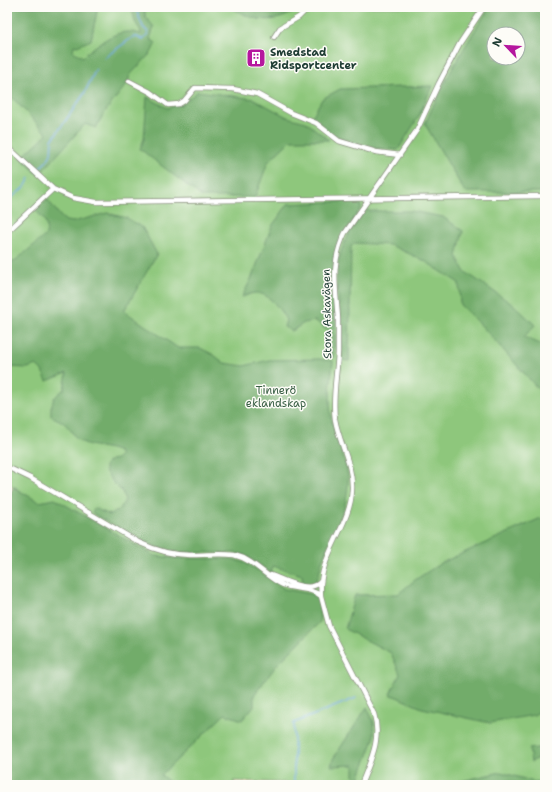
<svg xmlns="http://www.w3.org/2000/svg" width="552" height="792" font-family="'Shantell Sans',sans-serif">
<rect width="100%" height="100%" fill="#fdfcf7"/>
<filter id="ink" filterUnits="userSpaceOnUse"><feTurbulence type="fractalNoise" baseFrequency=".025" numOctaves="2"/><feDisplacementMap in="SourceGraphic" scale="8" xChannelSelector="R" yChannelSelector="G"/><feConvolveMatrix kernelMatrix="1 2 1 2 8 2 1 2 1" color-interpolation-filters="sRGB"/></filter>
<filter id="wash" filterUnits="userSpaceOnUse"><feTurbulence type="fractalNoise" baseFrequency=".012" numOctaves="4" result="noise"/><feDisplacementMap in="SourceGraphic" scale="16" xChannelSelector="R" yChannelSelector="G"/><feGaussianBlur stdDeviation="0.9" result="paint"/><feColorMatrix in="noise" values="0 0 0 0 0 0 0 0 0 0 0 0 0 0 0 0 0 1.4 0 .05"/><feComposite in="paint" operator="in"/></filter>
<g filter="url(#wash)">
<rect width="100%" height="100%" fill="#f4e2c8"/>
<path fill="#8ec77b" stroke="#568258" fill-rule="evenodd" d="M 7,7 L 545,7 L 545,785 L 353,785 L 233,781 L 236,785 L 7,785 L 7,510 L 17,488 L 7,484 ZM 494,34 L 518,34 L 518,58 L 494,58 Z"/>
<path fill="#72ac6b" stroke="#487450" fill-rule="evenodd" d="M 7,7 L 98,7 L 91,40 L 77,46 L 74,45 L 73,51 L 83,57 C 93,47 114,31 129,32 C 133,32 137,33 141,34 C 141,29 137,26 135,22 C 133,15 134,13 128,7 L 147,7 L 145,10 L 145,16 L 154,27 L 150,39 L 156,43 L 151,53 L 131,74 L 126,85 L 104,113 L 96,128 L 85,124 L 39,175 L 21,158 L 47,134 L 7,92 Z
M 230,7 L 300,7 C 277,26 254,22 230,7 Z
M 490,7 L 545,7 L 545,192 L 465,192 L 425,124 C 443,82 465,45 490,7 ZM 494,34 L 518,34 L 518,58 L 494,58 Z
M 432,86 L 419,116 L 398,150 L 364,147 L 334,135 L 312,117 L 322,99 L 340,89 Z
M 198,91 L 254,99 L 287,117 L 306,122 L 329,140 L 291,140 L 268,162 L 255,197 L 202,197 L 140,149 L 144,139 L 147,97 L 167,108 L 182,104 Z
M 47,199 L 61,217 L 66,221 L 73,222 L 107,213 L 127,218 L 142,227 L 157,254 L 124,311 L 178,348 L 200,348 L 214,355 L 224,363 L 244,366 L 269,360 L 319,359 L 333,361 C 331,381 328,402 332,422 C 335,441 347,458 348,478 C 348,512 335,527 324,556 C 320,565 320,575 315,583 L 311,584 L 303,584 L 302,575 L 273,566 L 271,573 L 245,555 L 235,553 L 170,552 L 134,538 L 92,513 L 94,508 L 110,515 L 120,509 L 125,500 L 122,491 L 115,485 L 105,471 L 105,465 L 111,460 L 117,459 L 121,455 L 119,452 C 106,446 94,448 82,442 C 75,439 73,432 67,426 C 63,421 57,419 51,416 L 51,407 L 54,398 L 64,389 L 67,373 L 47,381 L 41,369 L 36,365 L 28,368 L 7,367 L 7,263 L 15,261 L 46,235 C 48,222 44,219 35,210 Z
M 353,201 L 360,203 L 361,208 C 353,220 341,237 336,251 C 329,271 335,292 335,312 C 336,328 335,343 333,359 L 332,358 L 329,349 L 327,331 L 316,321 L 304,323 L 292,331 L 284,327 L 286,320 C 280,309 268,292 255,293 C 251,293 246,296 242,297 L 252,277 L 272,226 L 288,204 Z
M 366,209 L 369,211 L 411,211 L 443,217 L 463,231 L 457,256 L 464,271 L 515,306 L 535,325 L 524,337 L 545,346 L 545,395 L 540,391 L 479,323 L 460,305 L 459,283 L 423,260 L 390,245 L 354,243 L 351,247 L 349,361 L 340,360 C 340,346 341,333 340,320 C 339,296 333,272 342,249 C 347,234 357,222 366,209 Z
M 13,487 L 39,502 L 55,499 L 155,556 L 174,558 L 231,559 L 243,562 L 258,570 L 284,589 L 311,594 L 319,600 L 320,622 L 276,666 L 254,695 L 254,706 L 242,720 L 225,714 L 161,775 L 173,785 L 7,785 L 7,707 L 8,705 L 7,704 L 7,502 Z
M 541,518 L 545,522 L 545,708 L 534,715 L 490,723 L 422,708 L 390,694 L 400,674 L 391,653 L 345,629 L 355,595 L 398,594 L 415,580 L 441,563 Z
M 367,707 L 374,723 L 374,739 L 359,779 L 354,777 L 354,765 L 331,766 L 333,759 Z
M 545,747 L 545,758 L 540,757 L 531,762 L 529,749 Z
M 501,772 L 545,785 L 444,785 Z"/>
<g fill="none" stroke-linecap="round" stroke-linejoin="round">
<path stroke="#68a6da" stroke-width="1.5" d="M 104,58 L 133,37 L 137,37 L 143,40 L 148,34 L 148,32 L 143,27 L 135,7
M 37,170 L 47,161 L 51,154 L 52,140 L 84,94 L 96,69
M 7,201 L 25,187 L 30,178
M 294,785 L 294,723 L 356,698
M 345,785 L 350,785"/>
</g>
</g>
<g filter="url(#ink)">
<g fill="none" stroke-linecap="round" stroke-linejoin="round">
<g stroke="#8a907e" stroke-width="6">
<path id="minor" d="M 274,37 L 280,28 L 299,17 L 309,7
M 129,81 L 150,92 L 168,105 L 179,104 L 184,101 L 195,88 L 233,89 L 257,94 L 291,113 L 316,123 L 339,141 L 376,152 L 400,155
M 7,146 L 53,189
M 7,232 L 53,189 L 73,198 L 96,202 L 545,196
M 7,467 L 30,478 L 138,542 C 157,551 174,556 194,555 C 207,555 221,553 234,555 C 255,560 265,577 283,585 C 295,590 310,587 321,596 L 329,626 L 374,714 C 382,740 370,761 361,785
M 271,575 C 282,579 311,595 321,581
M 321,596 C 317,556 351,527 352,489 C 353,464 339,443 335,419 C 332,397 337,375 338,352 C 338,341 338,330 338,319 C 336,288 330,263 345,233 L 417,130 L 439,83 L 460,43 L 484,7"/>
</g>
<use href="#minor" stroke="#fff" stroke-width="4.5"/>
</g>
</g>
<defs>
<g id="building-square" transform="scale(1)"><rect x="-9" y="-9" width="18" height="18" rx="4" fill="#b5179e" stroke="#fdfcf7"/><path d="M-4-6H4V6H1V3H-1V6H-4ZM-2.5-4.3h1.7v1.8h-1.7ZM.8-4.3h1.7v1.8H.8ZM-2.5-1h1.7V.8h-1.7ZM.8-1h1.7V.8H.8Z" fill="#fff"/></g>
</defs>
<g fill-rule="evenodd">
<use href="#building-square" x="256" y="58"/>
</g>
<g text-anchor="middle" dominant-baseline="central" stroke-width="3" stroke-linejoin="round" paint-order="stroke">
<g font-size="11" font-weight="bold" fill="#1f3d34" stroke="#fdfcf7" text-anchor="start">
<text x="270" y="52">Smedstad<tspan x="270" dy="13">Ridsportcenter</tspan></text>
</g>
<g font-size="11" fill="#1f3d34" stroke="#fdfcf7">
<text transform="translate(327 314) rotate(-91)">Stora Askavägen</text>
</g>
<g font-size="11" fill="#3b6046" stroke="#fdfcf7">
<text x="276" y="390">Tinnerö<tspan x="276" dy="13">eklandskap</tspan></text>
</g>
</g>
<rect width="552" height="792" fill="none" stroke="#fdfcf7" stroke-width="24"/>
<g transform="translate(506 46) rotate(295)"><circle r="19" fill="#fdfcf7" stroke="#a4b0a9"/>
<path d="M0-3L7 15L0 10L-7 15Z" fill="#b5179e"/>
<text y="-6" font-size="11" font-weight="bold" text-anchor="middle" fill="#1f3d34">N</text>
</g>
</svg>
